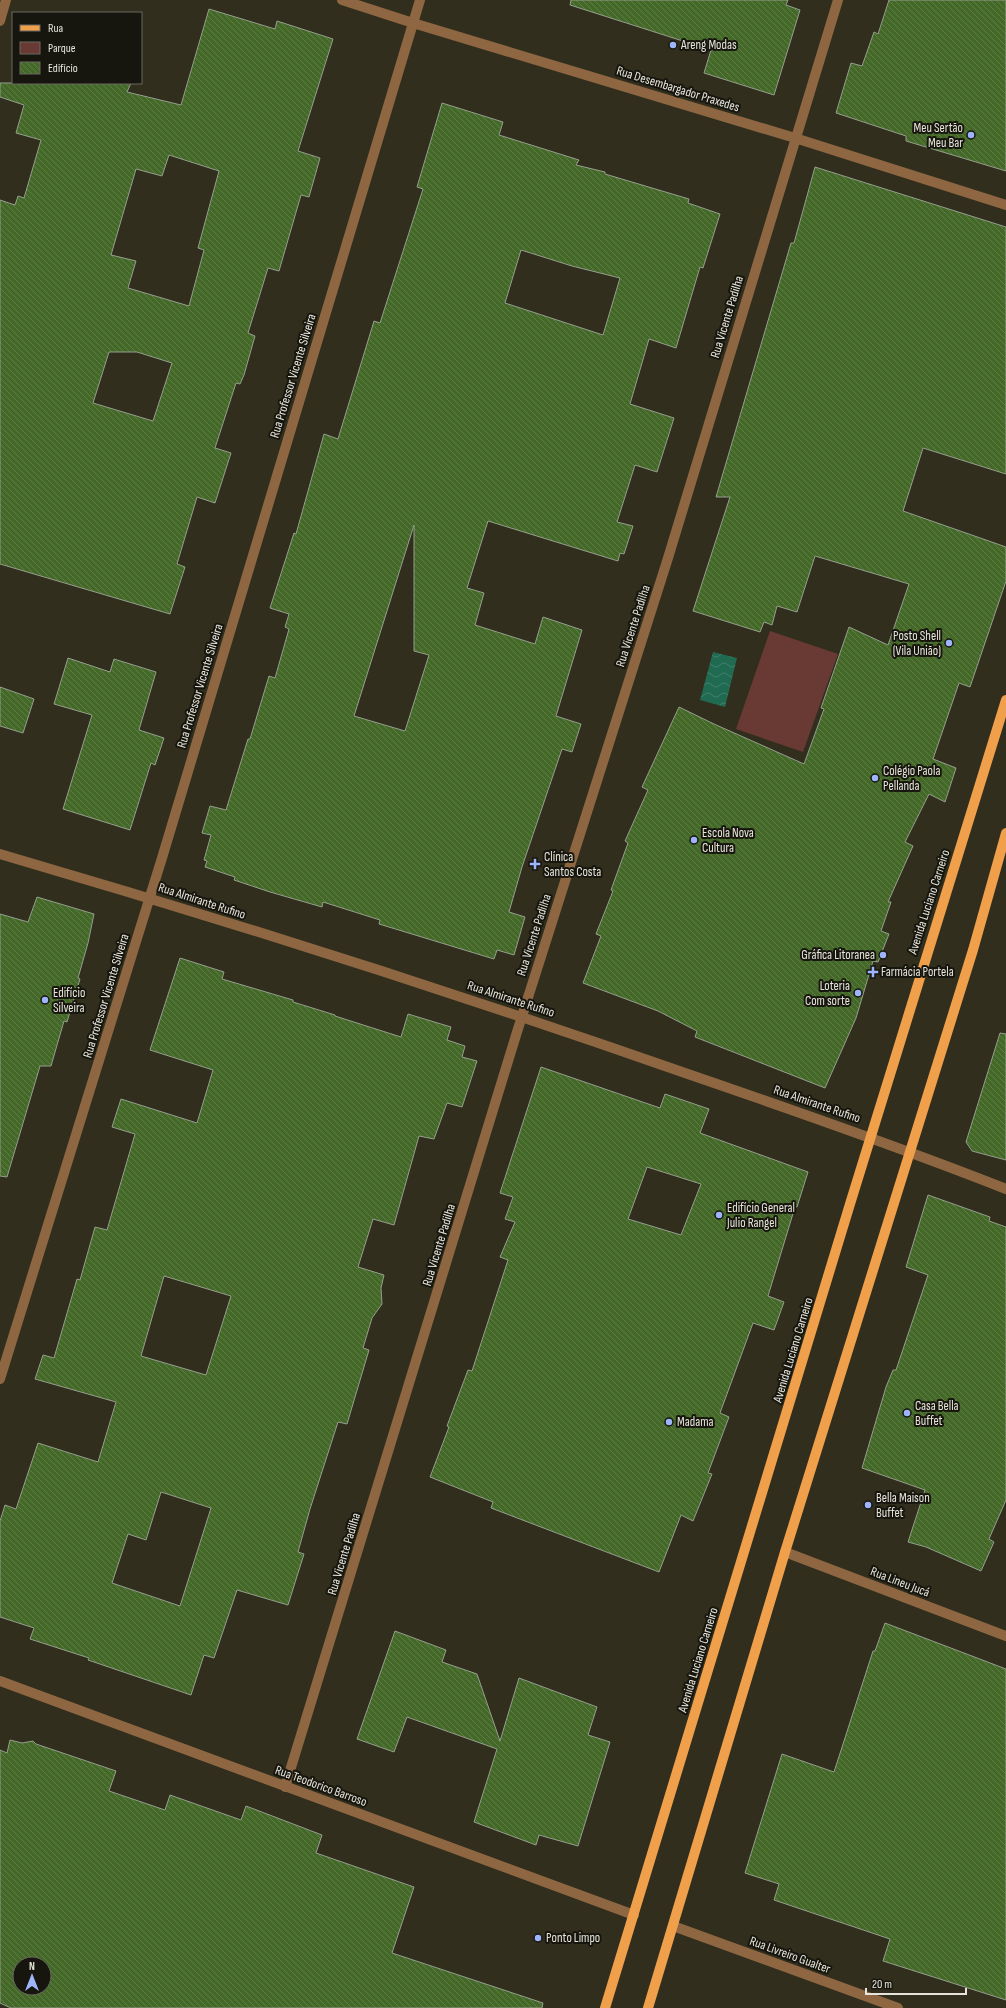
<svg xmlns="http://www.w3.org/2000/svg" width="1006" height="2008" font-family="'Sofia Sans Condensed',sans-serif">
<defs>
<pattern id="water-waves" width="16" height="10" patternUnits="userSpaceOnUse"><rect width="16" height="10" fill="#216a52"/><path d="M0 5q4-4 8 0t8 0" fill="none" stroke="#417f6a"/></pattern>
<pattern id="building-back-hatch" width="6" height="6" patternUnits="userSpaceOnUse"><rect width="6" height="6" fill="#446827"/><path d="M-1 5l2 2M0 0l6 6M5-1l2 2" fill="none" stroke="#5f7d46"/></pattern>
</defs>
<rect width="100%" height="100%" fill="#312e1d"/>
<path fill="#693a33" d="M 770,631 L 838,654 L 803,752 L 736,729 Z"/>
<path fill="url(#water-waves)" d="M 713,652 L 737,658 L 725,707 L 700,700 Z"/>
<path fill="url(#building-back-hatch)" stroke="#959f8e" fill-rule="evenodd" d="M 571,0 L 788,0 L 786,5 L 800,10 L 774,95 L 704,73 L 711,50 L 570,5 Z
M 889,0 L 1006,0 L 1006,171 L 906,141 L 906,136 L 836,113 L 851,63 L 862,66 L 874,32 L 878,34 Z
M 209,9 L 275,29 L 277,21 L 333,39 L 298,151 L 320,158 L 309,197 L 301,195 L 279,271 L 268,268 L 248,333 L 255,336 L 244,375 L 240,384 L 236,383 L 215,448 L 231,453 L 215,503 L 197,497 L 177,564 L 185,567 L 170,614 L 0,564 L 0,200 L 15,205 L 18,196 L 24,198 L 41,140 L 16,133 L 24,105 L 0,97 L 0,83 L 131,83 L 127,92 L 181,105 ZM 169,155 L 219,171 L 198,248 L 204,250 L 189,306 L 128,288 L 136,261 L 111,255 L 136,169 L 162,176 ZM 109,352 L 137,352 L 172,363 L 153,421 L 93,403 Z
M 442,103 L 503,122 L 499,135 L 579,160 L 576,165 L 605,172 L 605,174 L 689,199 L 688,203 L 720,214 L 703,268 L 700,267 L 676,348 L 649,339 L 630,404 L 674,418 L 657,472 L 635,465 L 617,522 L 633,526 L 624,554 L 620,553 L 618,561 L 488,521 L 467,588 L 484,593 L 475,625 L 535,644 L 543,617 L 582,630 L 556,716 L 581,724 L 572,752 L 562,749 L 522,867 L 509,912 L 525,917 L 514,955 L 497,950 L 494,959 L 379,924 L 380,920 L 323,902 L 322,907 L 270,892 L 234,880 L 235,877 L 205,867 L 207,861 L 204,860 L 211,835 L 202,833 L 210,806 L 226,810 L 248,739 L 250,739 L 269,676 L 275,678 L 289,629 L 285,627 L 289,614 L 270,608 L 294,533 L 296,534 L 324,434 L 338,439 L 374,321 L 380,323 L 423,189 L 417,187 ZM 521,250 L 572,266 L 620,278 L 603,335 L 505,303 ZM 414,525 L 414,651 L 429,655 L 405,731 L 354,716 Z
M 815,167 L 1006,227 L 1006,474 L 923,448 L 903,511 L 1006,547 L 1006,581 L 970,687 L 959,683 L 933,759 L 956,768 L 945,802 L 929,794 L 905,842 L 913,846 L 888,902 L 891,902 L 881,931 L 889,934 L 878,962 L 873,961 L 856,1018 L 825,1088 L 695,1037 L 697,1031 L 658,1011 L 583,983 L 601,936 L 596,934 L 613,891 L 611,890 L 628,843 L 625,841 L 648,790 L 642,787 L 679,707 L 714,724 L 804,764 L 824,709 L 821,708 L 849,627 L 888,645 L 909,584 L 815,556 L 797,612 L 777,606 L 772,625 L 764,622 L 760,632 L 693,611 L 730,497 L 716,497 L 791,243 L 794,243 Z
M 68,658 L 110,672 L 114,659 L 156,672 L 139,730 L 164,738 L 155,765 L 151,763 L 130,830 L 63,809 L 92,715 L 54,704 Z
M 0,687 L 34,699 L 23,733 L 0,726 Z
M 37,897 L 94,914 L 88,943 L 78,978 L 80,979 L 67,1022 L 64,1021 L 51,1066 L 40,1066 L 7,1177 L 0,1176 L 0,914 L 28,922 Z
M 180,958 L 224,972 L 222,979 L 293,1000 L 293,1002 L 335,1015 L 335,1016 L 401,1037 L 408,1014 L 451,1027 L 447,1040 L 465,1046 L 462,1057 L 477,1061 L 462,1107 L 447,1103 L 434,1139 L 419,1136 L 394,1225 L 373,1219 L 358,1267 L 384,1275 L 381,1288 L 382,1304 L 372,1318 L 363,1348 L 369,1350 L 347,1424 L 338,1422 L 310,1509 L 298,1552 L 304,1554 L 288,1605 L 237,1590 L 214,1658 L 204,1655 L 191,1695 L 88,1660 L 89,1658 L 30,1639 L 34,1628 L 0,1617 L 0,1521 L 5,1505 L 16,1509 L 38,1443 L 98,1462 L 116,1402 L 35,1379 L 43,1355 L 54,1358 L 77,1279 L 80,1280 L 95,1227 L 107,1230 L 135,1134 L 112,1127 L 121,1099 L 197,1123 L 213,1070 L 150,1050 ZM 164,1276 L 231,1296 L 206,1375 L 141,1356 ZM 161,1492 L 211,1508 L 180,1606 L 112,1583 L 128,1534 L 146,1540 Z
M 1000,1033 L 1006,1034 L 1006,1160 L 972,1151 L 966,1142 Z
M 541,1067 L 660,1108 L 665,1094 L 709,1109 L 700,1133 L 808,1172 L 797,1207 L 795,1207 L 768,1296 L 784,1302 L 774,1330 L 753,1323 L 720,1413 L 729,1417 L 708,1473 L 712,1474 L 693,1521 L 681,1515 L 659,1572 L 491,1508 L 493,1502 L 430,1477 L 449,1427 L 447,1426 L 468,1370 L 472,1371 L 508,1260 L 500,1257 L 515,1222 L 505,1219 L 513,1197 L 500,1193 ZM 647,1167 L 701,1184 L 681,1235 L 628,1219 Z
M 928,1195 L 990,1217 L 989,1221 L 1006,1227 L 1006,1500 L 989,1539 L 994,1542 L 981,1571 L 926,1547 L 908,1542 L 925,1490 L 862,1468 L 886,1387 L 893,1370 L 896,1370 L 928,1275 L 906,1267 Z
M 885,1623 L 1006,1669 L 1006,2000 L 883,1961 L 890,1939 L 774,1900 L 779,1884 L 745,1873 L 782,1754 L 834,1772 L 873,1651 L 875,1651 Z
M 395,1631 L 446,1650 L 442,1662 L 477,1674 L 500,1741 L 519,1678 L 597,1707 L 588,1735 L 610,1742 L 578,1846 L 539,1835 L 536,1845 L 474,1822 L 497,1749 L 407,1717 L 394,1752 L 357,1739 Z
M 10,1740 L 22,1743 L 33,1741 L 36,1744 L 116,1771 L 109,1791 L 165,1810 L 170,1795 L 241,1820 L 246,1806 L 322,1835 L 316,1853 L 414,1887 L 392,1953 L 543,2003 L 542,2008 L 11,2008 L 0,2003 L 0,1750 L 7,1753 ZM 20,1964 L 44,1964 L 44,1988 L 20,1988 Z"/>
<g fill="none" stroke-linecap="round" stroke-linejoin="round">
<path stroke="#8e6742" stroke-width="10" d="M 342,0 L 413,23 L 795,138 L 1006,205
M 0,21 L 6,0
M 0,854 C 230,921 459,994 685,1073 C 793,1110 900,1147 1006,1189
M 0,1379 L 162,858 L 420,0
M 785,1552 L 1006,1636
M 0,1681 L 634,1915
M 285,1787 L 517,1032 L 668,558 L 838,0
M 673,1926 L 898,2008"/>
<path stroke="#f09f4b" stroke-width="10" d="M 605,2008 C 739,1572 869,1135 1006,700
M 648,2008 L 785,1552 L 973,950 L 1006,833"/>
</g>
<g fill="#9eb4fd" stroke="#17160e" stroke-width="1.5">
<circle cx="673" cy="45" r="4"/>
<circle cx="971" cy="135" r="4"/>
<circle cx="949" cy="643" r="4"/>
<circle cx="875" cy="778" r="4"/>
<circle cx="694" cy="840" r="4"/>
<path d="M533 858h4v4h4v4h-4v4h-4v-4h-4v-4h4z"/>
<circle cx="883" cy="955" r="4"/>
<path d="M871 966h4v4h4v4h-4v4h-4v-4h-4v-4h4z"/>
<circle cx="858" cy="993" r="4"/>
<circle cx="45" cy="1000" r="4"/>
<circle cx="719" cy="1215" r="4"/>
<circle cx="907" cy="1413" r="4"/>
<circle cx="669" cy="1422" r="4"/>
<circle cx="868" cy="1505" r="4"/>
<circle cx="538" cy="1938" r="4"/>
</g>
<g text-anchor="middle" dominant-baseline="central" stroke-width="4" stroke-linejoin="round" paint-order="stroke">
<g font-size="13" fill="#e7e5db" stroke="#17160e" text-anchor="start">
<text x="681" y="45">Areng Modas</text>
<text x="963" y="128" text-anchor="end">Meu Sertão<tspan x="963" dy="15">Meu Bar</tspan></text>
<text x="941" y="636" text-anchor="end">Posto Shell<tspan x="941" dy="15">(Vila União)</tspan></text>
<text x="883" y="771">Colégio Paola<tspan x="883" dy="15">Pellanda</tspan></text>
<text x="702" y="833">Escola Nova<tspan x="702" dy="15">Cultura</tspan></text>
<text x="544" y="857">Clínica<tspan x="544" dy="15">Santos Costa</tspan></text>
<text x="875" y="955" text-anchor="end">Gráfica Litoranea</text>
<text x="881" y="972">Farmácia Portela</text>
<text x="850" y="986" text-anchor="end">Loteria<tspan x="850" dy="15">Com sorte</tspan></text>
<text x="53" y="993">Edifício<tspan x="53" dy="15">Silveira</tspan></text>
<text x="727" y="1208">Edifício General<tspan x="727" dy="15">Julio Rangel</tspan></text>
<text x="915" y="1406">Casa Bella<tspan x="915" dy="15">Buffet</tspan></text>
<text x="677" y="1422">Madama</text>
<text x="876" y="1498">Bella Maison<tspan x="876" dy="15">Buffet</tspan></text>
<text x="546" y="1938">Ponto Limpo</text>
</g>
<g font-size="13" fill="#e7e5db" stroke="#17160e">
<text transform="translate(678 89) rotate(17)">Rua Desembargador Praxedes</text>
<text transform="translate(727 317) rotate(-73)">Rua Vicente Padilha</text>
<text transform="translate(293 376) rotate(-73)">Rua Professor Vicente Silveira</text>
<text transform="translate(633 626) rotate(-72)">Rua Vicente Padilha</text>
<text transform="translate(200 686) rotate(-73)">Rua Professor Vicente Silveira</text>
<text transform="translate(202 901) rotate(18)">Rua Almirante Rufino</text>
<text transform="translate(929 902) rotate(-72)">Avenida Luciano Carneiro</text>
<text transform="translate(534 935) rotate(-72)">Rua Vicente Padilha</text>
<text transform="translate(106 996) rotate(-73)">Rua Professor Vicente Silveira</text>
<text transform="translate(511 999) rotate(18)">Rua Almirante Rufino</text>
<text transform="translate(817 1104) rotate(19)">Rua Almirante Rufino</text>
<text transform="translate(439 1245) rotate(-73)">Rua Vicente Padilha</text>
<text transform="translate(793 1350) rotate(-73)">Avenida Luciano Carneiro</text>
<text transform="translate(344 1554) rotate(-73)">Rua Vicente Padilha</text>
<text transform="translate(900 1582) rotate(21)">Rua Lineu Jucá</text>
<text transform="translate(698 1660) rotate(-73)">Avenida Luciano Carneiro</text>
<text transform="translate(321 1786) rotate(20)">Rua Teodorico Barroso</text>
<text transform="translate(790 1955) rotate(20)">Rua Livreiro Gualter</text>
</g>
</g>
<rect x="12" y="12" width="130" height="72" fill="#17160e" stroke="#6a6960"/>
<rect x="20" y="25" width="20" height="6" fill="#f09f4b" stroke="#6a6960"/>
<text x="48" y="32" font-size="12" fill="#e7e5db">Rua</text>
<rect x="20" y="42" width="20" height="12" fill="#693a33" stroke="#6a6960"/>
<text x="48" y="52" font-size="12" fill="#e7e5db">Parque</text>
<rect x="20" y="62" width="20" height="12" fill="url(#building-back-hatch)" stroke="#6a6960"/>
<text x="48" y="72" font-size="12" fill="#e7e5db">Edifício</text>
<g transform="translate(32 1976)"><circle r="19" fill="#17160e" stroke="#6a6960"/>
<path d="M0-3L7 15L0 10L-7 15Z" fill="#9eb4fd"/>
<text y="-6" font-size="11" font-weight="bold" text-anchor="middle" fill="#e7e5db">N</text>
</g>
<path d="M866 1988v6h100v-6" fill="none" stroke="#e7e5db" stroke-width="2"/>
<text x="872" y="1988" font-size="12" fill="#e7e5db" stroke="#17160e" stroke-width="3" paint-order="stroke">20 m</text>
</svg>
